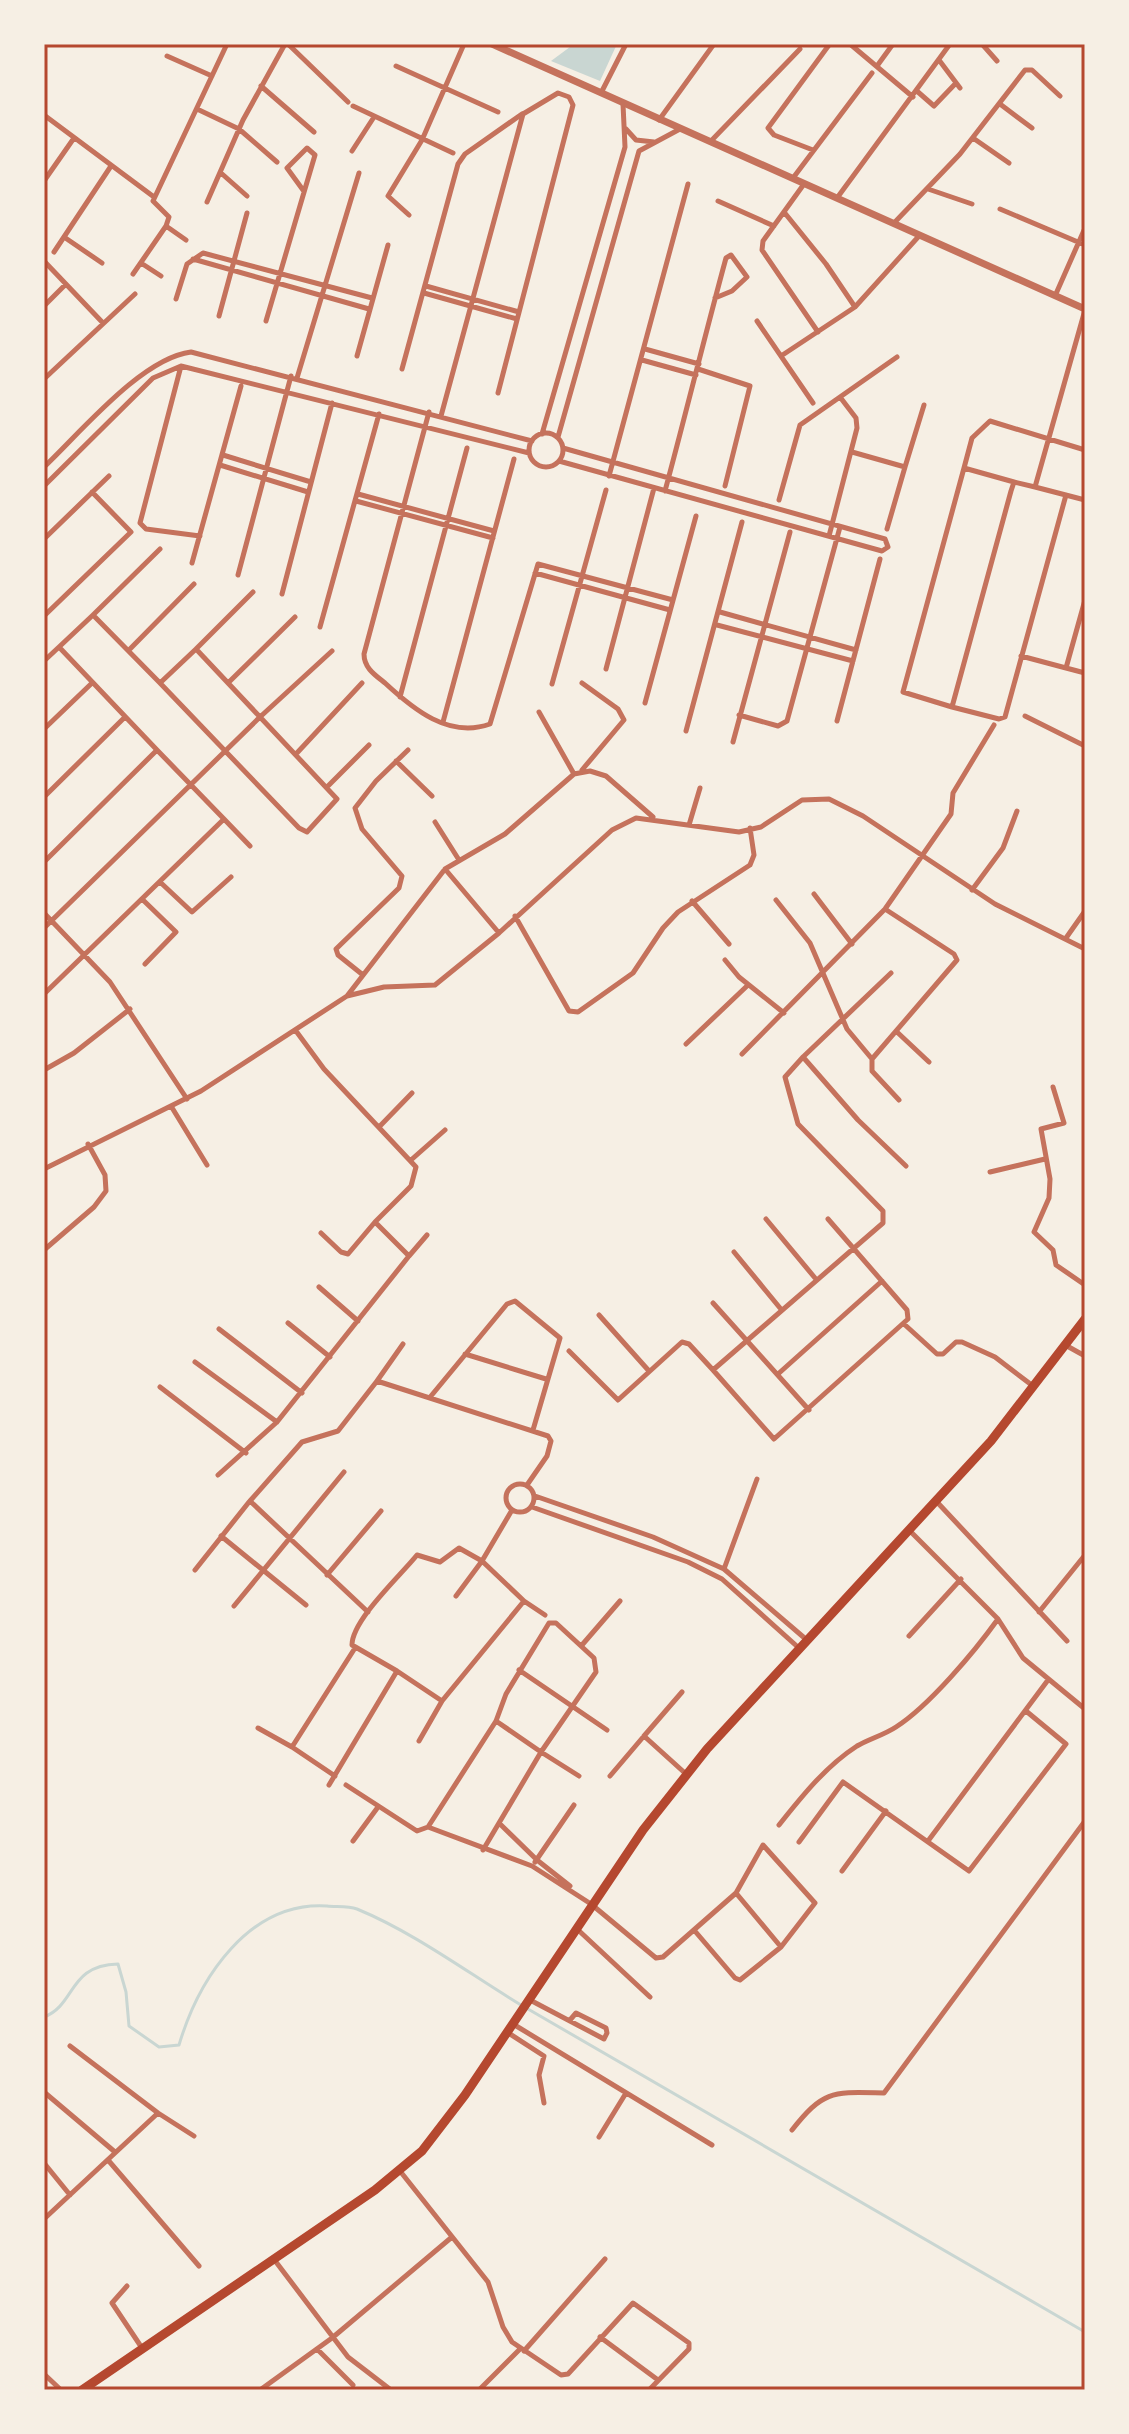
<svg xmlns="http://www.w3.org/2000/svg" width="1129" height="2434" font-family="'Fira Sans Condensed',sans-serif">
<rect width="100%" height="100%" fill="#f6efe4"/>
<path fill="#c9d6d2" d="M 574,44 L 617,44 L 600,81 L 551,61 Z"/>
<g fill="none" stroke-linecap="round" stroke-linejoin="round">
<path stroke="#c9d6d2" stroke-width="3" d="M 528,2009 L 1085,2332
M 44,2017 C 76,2005 68,1965 118,1964 L 126,1992 L 129,2026 L 159,2047 L 179,2045 C 199,1978 249,1901 327,1906 C 336,1907 348,1906 357,1909 C 415,1933 468,1973 521,2005"/>
<path stroke="#c5725c" stroke-width="5" d="M 288,44 L 348,102
M 850,44 L 913,97
M 982,44 L 997,61
M 167,56 L 212,76
M 939,60 L 960,88
M 396,66 L 498,112
M 877,66 L 893,44
M 261,86 L 314,132
M 918,92 L 934,106 L 956,83
M 601,93 L 626,44
M 1000,104 L 1032,128
M 353,106 L 453,153
M 197,109 L 239,129 L 277,162
M 44,115 L 154,197
M 659,120 L 714,44
M 626,129 L 636,140 L 654,142
M 973,138 L 1009,163
M 711,141 L 800,49
M 813,150 L 774,135 L 768,128 L 829,45
M 352,151 L 374,117
M 221,173 L 247,196
M 793,178 L 872,73
M 44,181 L 74,138
M 804,184 L 763,241 L 762,250 L 818,332
M 928,189 L 972,204
M 837,198 L 950,44
M 718,201 L 774,226
M 207,202 L 243,120 L 285,44
M 1000,209 L 1085,245
M 784,212 L 826,264 L 855,307 L 919,236
M 409,215 L 388,196 L 422,140 L 464,44
M 894,223 L 960,154 L 1025,70 L 1032,70 L 1060,96
M 64,237 L 102,263
M 186,240 L 166,226 L 169,217 L 153,201 L 227,44
M 54,252 L 111,166
M 193,259 L 369,309
M 44,261 L 103,323
M 141,263 L 161,276
M 133,274 L 166,226
M 426,286 L 519,312
M 424,293 L 517,319
M 1055,296 L 1085,228
M 176,299 L 187,264 L 203,253 L 372,298
M 44,306 L 66,284
M 1085,310 L 1035,487 L 1085,500
M 219,316 L 247,213
M 266,321 L 315,155 L 307,148 L 287,168 L 303,190
M 757,321 L 813,403
M 645,349 L 699,364
M 357,356 L 388,245
M 781,356 L 855,307
M 642,360 L 696,375
M 181,366 L 140,523 L 146,529 L 200,536
M 402,369 L 458,164 L 465,154 L 522,114
M 698,369 L 750,386 L 725,486
M 297,378 L 359,173
M 44,379 L 135,294
M 429,412 L 364,654 C 364,668 375,675 385,683 C 413,709 449,739 490,724 L 538,564 L 673,600
M 441,416 L 523,114 L 558,93 L 569,97 L 573,105 L 498,393
M529 450a17 17 0 1 1 34 0a17 17 0 1 1-34 0Z
M 542,434 L 625,147 L 623,104
M 558,437 L 639,151 L 680,129
M 852,452 L 905,467 L 924,405
M 223,455 L 311,482
M 559,461 L 882,551 L 888,547 L 885,539 L 563,448
M 220,465 L 308,492
M 44,467 C 81,432 142,358 191,352 L 532,441
M 964,468 L 972,438 L 990,421 L 1085,450
M 609,476 L 688,184
M 44,486 L 153,378 L 181,366 L 529,453
M 1035,487 L 1014,482 L 1011,491 L 952,707 L 999,719 L 1005,717 L 1066,495
M 665,491 C 686,413 705,335 726,258 L 731,255 L 747,277 L 732,291 L 715,298
M 358,494 L 494,531
M 779,500 L 800,425 L 840,397
M 356,501 L 493,538
M 887,529 L 905,467
M 829,536 L 857,428 L 856,418 L 840,397 L 897,357
M 44,539 L 109,476
M 192,563 L 241,386
M 535,573 L 670,610
M 238,575 L 291,376
M 282,594 L 332,403
M 1085,600 L 1066,668 L 1085,673
M 720,612 L 856,650
M 93,615 L 160,549
M 44,616 L 131,532 L 92,492
M 717,625 L 853,661
M 320,627 L 379,414
M 59,647 L 93,615 L 160,683
M 196,649 L 253,592
M 129,650 L 194,584
M 1021,656 L 1066,668
M 44,661 L 59,647 L 157,750 L 44,862
M 606,669 L 654,488
M 228,683 L 295,617
M 582,683 L 618,709 L 624,720 L 582,770
M 552,684 L 606,490
M 400,697 L 467,448
M 645,703 L 696,516
M 952,707 L 903,692 L 964,468 L 1014,482
M 539,712 L 574,774
M 739,715 L 778,726 L 787,721 L 840,527
M 1025,716 L 1085,746
M 837,721 L 880,559
M 443,722 L 514,459
M 44,729 L 92,683
M 686,731 L 742,522
M 733,742 L 790,532
M 296,754 L 362,683
M 396,761 L 432,796
M 327,787 L 369,745
M 44,797 L 125,717
M 224,819 L 250,846
M 435,822 L 459,860
M 689,825 L 700,788
M 445,869 L 499,933
M 160,882 L 192,912 L 231,877
M 972,890 L 1003,848 L 1017,811
M 814,894 L 852,944
M 143,900 L 176,932 L 145,964
M 776,900 L 810,943 L 847,1029 L 872,1059 L 872,1071 L 899,1100
M 692,901 L 729,944
M 44,913 L 110,982 L 187,1099
M 515,916 L 569,1011 L 578,1012 L 633,973 L 663,928 L 678,912 L 750,865 L 754,855 L 750,828
M 44,928 L 260,717 L 196,649 L 160,683 L 299,828 L 307,832 L 337,799 L 260,717 L 332,651
M 1066,938 L 1085,911
M 725,960 L 739,977 L 784,1013
M 891,973 L 803,1057 L 858,1120 L 906,1166
M 363,975 L 338,955 L 336,949 L 399,888 L 402,876 L 362,829 L 355,808 L 376,781 L 408,750
M 44,994 L 224,819 L 157,750
M 347,996 L 445,869 L 505,834 L 574,774 L 590,771 L 606,776 L 653,817
M 897,1032 L 929,1062
M 686,1044 L 748,985
M 742,1054 L 885,909 L 951,814 L 953,793 L 994,725
M 872,1059 L 957,960 L 954,954 L 885,909
M 44,1070 L 74,1053 L 130,1009
M 1053,1087 L 1064,1123 L 1041,1129 L 1050,1179 L 1049,1198 L 1034,1232 L 1053,1250 L 1056,1265 L 1085,1285
M 171,1106 L 207,1165
M 380,1126 L 412,1093
M 411,1160 L 445,1130
M 44,1169 L 201,1091 L 347,996 L 384,987 L 435,985 L 499,933 L 612,830 L 636,818 L 739,832 L 761,827 L 802,800 L 829,799 L 863,816 L 995,904 L 1085,949
M 990,1172 L 1045,1159
M 766,1219 L 815,1278
M 321,1233 L 341,1252 L 348,1254 L 375,1222
M 44,1250 L 94,1207 L 106,1191 L 105,1175 L 88,1144
M 734,1252 L 780,1308
M 409,1256 L 427,1235
M 319,1287 L 358,1321
M 713,1303 L 809,1410
M 599,1315 L 649,1371
M 288,1323 L 330,1357
M 904,1324 L 937,1354 L 943,1354 L 956,1342 L 962,1342 L 995,1357 L 1033,1386
M 219,1329 L 302,1393
M 403,1344 L 377,1381 L 548,1436 L 551,1441 L 547,1456 L 527,1485
M 1067,1346 L 1085,1356
M 569,1351 L 618,1400 L 682,1342 L 689,1344 L 713,1370 L 883,1223 L 883,1211 L 798,1124 L 785,1077 L 803,1057
M 465,1354 L 546,1379
M 195,1362 L 277,1422
M 713,1370 L 774,1439 L 908,1319 L 907,1310 L 828,1219
M 778,1374 L 882,1281
M 160,1387 L 246,1453
M 431,1396 L 507,1304 L 515,1301 L 560,1338 L 533,1430
M 218,1475 L 277,1422 L 409,1256 L 375,1222 L 411,1186 L 416,1167 L 324,1069 L 296,1031
M506 1498a14 14 0 1 1 28 0a14 14 0 1 1-28 0Z
M 535,1496 L 653,1537 L 724,1569 L 808,1641
M 937,1502 L 1067,1641
M 532,1507 L 688,1562 L 722,1579 L 800,1649
M 911,1532 L 998,1619 L 1023,1658 L 1085,1709
M 221,1536 L 306,1605
M 724,1569 L 757,1479
M 195,1570 L 249,1502
M 327,1575 L 381,1511
M 524,1601 L 545,1615
M 234,1606 L 344,1472
M 368,1612 L 250,1501 L 302,1442 L 338,1431 L 377,1381
M 1039,1612 L 1085,1555
M 909,1636 L 961,1579
M 582,1645 L 620,1601
M 519,1670 L 607,1730
M 397,1671 L 352,1645 C 352,1620 401,1575 417,1555 L 440,1562 L 459,1548 L 482,1561 L 456,1596
M 682,1692 L 644,1736 L 686,1774
M 258,1728 L 292,1747
M 419,1741 L 442,1701
M 335,1776 L 292,1747 L 355,1648
M 610,1776 L 644,1736
M 329,1785 L 397,1671 L 442,1701 L 524,1601 L 482,1561 L 512,1510
M 346,1785 L 417,1831 L 428,1827 L 532,1866 L 591,1904 L 656,1958 L 663,1957 L 736,1893 L 763,1845 L 815,1903 L 781,1947 L 740,1980 L 735,1978 L 694,1930
M 499,1823 L 537,1860 L 570,1886
M 779,1825 C 802,1796 826,1766 857,1746 C 869,1739 884,1735 896,1727 C 929,1706 975,1651 998,1619
M 428,1827 L 496,1721 L 506,1694 L 549,1623 L 556,1623 L 594,1658 L 596,1672 L 541,1752 L 496,1721
M 353,1841 L 378,1807
M 928,1841 L 1048,1680
M 799,1842 L 843,1782 L 969,1871 L 1066,1744 L 1026,1711
M 483,1850 L 541,1752 L 579,1776
M 535,1862 L 574,1805
M 842,1871 L 886,1811
M 736,1893 L 781,1947
M 576,1928 L 650,1997
M 530,2000 L 604,2039 L 607,2033 L 606,2028 L 576,2013 L 570,2020
M 513,2024 L 712,2145
M 507,2032 L 544,2056 L 539,2075 L 544,2103
M 44,2092 L 115,2152
M 158,2113 L 194,2136
M 792,2130 C 824,2089 834,2092 884,2093 L 1085,1821
M 599,2137 L 626,2093
M 108,2160 L 199,2266
M 44,2163 L 70,2195
M 400,2171 L 488,2282 L 503,2327 L 512,2342 L 561,2375 L 568,2374 L 633,2303 L 689,2343 L 689,2349 L 649,2390
M 44,2219 L 158,2113 L 70,2046
M 273,2258 L 348,2357 L 391,2390
M 127,2286 L 112,2303 L 142,2348
M 600,2337 L 658,2380
M 317,2349 L 353,2385
M 524,2351 L 605,2259
M 44,2374 L 61,2390
M 260,2390 L 332,2338 L 452,2237
M 479,2390 L 520,2349"/>
<path stroke="#c5725c" stroke-width="7" d="M 492,44 L 1085,309"/>
<path stroke="#b5482f" stroke-width="9" d="M 82,2390 L 375,2190 L 422,2151 L 465,2095 L 643,1830 L 707,1749 L 991,1441 L 1085,1319"/>
</g>
<rect width="1129" height="2434" fill="none" stroke="#f6efe4" stroke-width="92"/>
<rect x="46" y="46" width="1037" height="2342" fill="none" stroke="#b5482f" stroke-width="3"/>
</svg>
